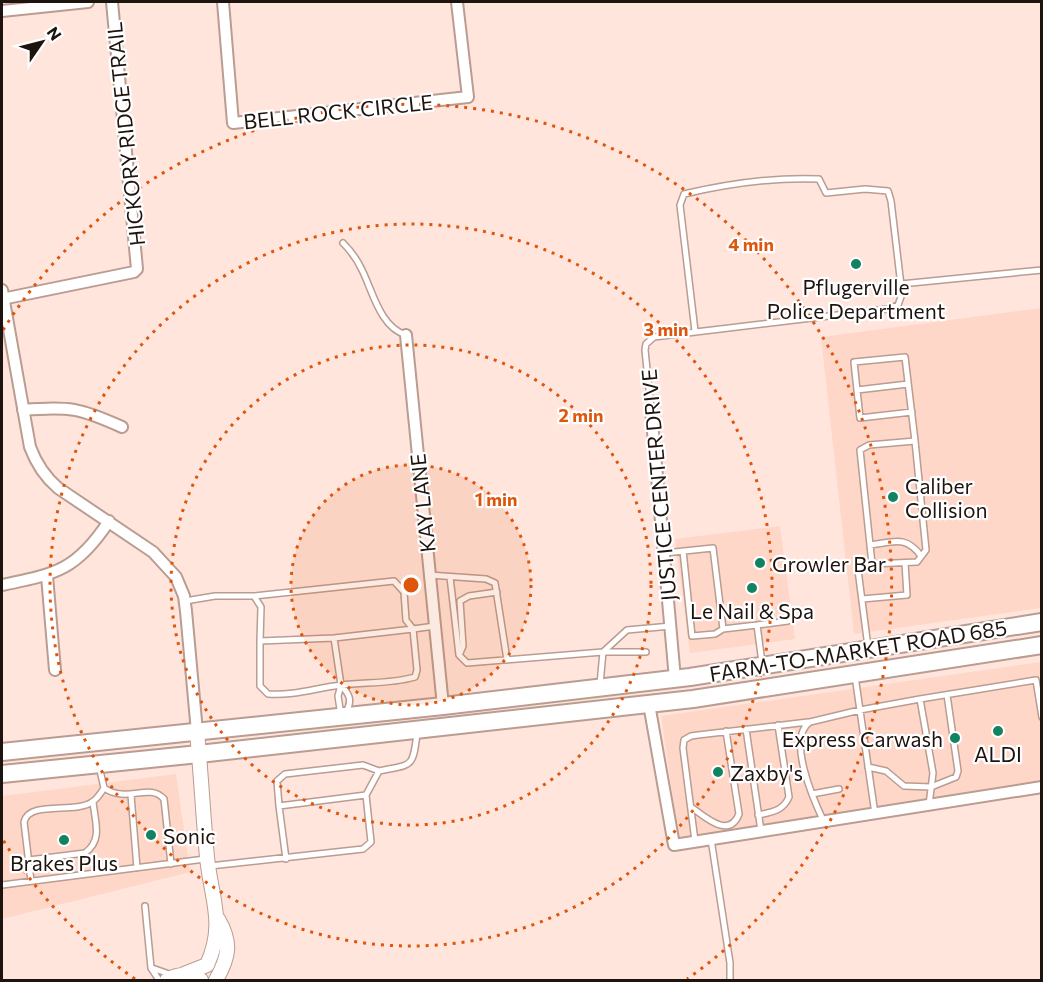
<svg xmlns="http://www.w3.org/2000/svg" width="1043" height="982" font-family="Commissioner,sans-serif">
<rect width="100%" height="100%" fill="#ffe5dc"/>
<path fill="#ffd7c9" d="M 1041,308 L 1041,608 L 854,634 L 821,337 Z
M 780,526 L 795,639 L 690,653 L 675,539 Z
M 1041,662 L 1041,783 L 679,840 L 661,716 Z
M 176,774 L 190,872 L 2,919 L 2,796 Z"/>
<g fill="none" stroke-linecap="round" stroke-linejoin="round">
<g stroke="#ba9c91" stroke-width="8">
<path id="lane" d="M 343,243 C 351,251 357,259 362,270 C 373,292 380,327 406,335
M 901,284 L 1042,270
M 857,390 L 908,384
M 651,409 L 645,350 L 646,344 L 654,337 L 887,309 L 898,305 L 902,294 L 891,201 L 888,191 L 865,189 L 826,193 L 819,179 C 775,177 727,184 684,194 L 680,205 L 695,331
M 912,412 L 860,418 L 854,362 L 905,357 L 915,441
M 870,545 C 894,542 906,535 921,556
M 683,551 L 692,636 L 715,634 L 723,629
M 665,553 L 713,548 L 723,629 L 757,625 L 762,663
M 429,575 L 486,579 L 495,583 L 507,660
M 450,577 L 459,655 L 467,663 L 603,652 L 646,652
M 254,596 L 394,581 L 404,592 L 406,620 L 413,629 L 334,638
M 862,599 L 907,595 L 905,563
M 185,601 L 215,596 L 254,596 L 261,607 L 260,641 L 334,638 L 341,685 L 338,696 L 340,709 L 346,711
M 757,625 L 788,621
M 260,641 L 260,686 L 268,694 C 293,696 316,688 341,685 C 366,682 391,684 415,677 L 417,670 L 413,629 L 435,626
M 868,647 L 858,570 L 872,564 L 860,450 L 869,445 L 915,441 L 926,550 L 917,562 L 872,564
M 460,653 L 463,646 L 460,601 L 469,596 L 497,592
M 855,676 L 875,814
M 600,684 L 603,652 L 627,630 L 671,626
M 341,685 C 349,694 353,700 346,712
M 920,699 L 1036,680 L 1042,717
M 746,729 L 761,831
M 99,766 L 104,788 C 128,804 149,782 164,799 L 171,864
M 868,767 L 886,771 L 904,786 L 931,787 L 956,777 L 958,771 L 947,695
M 812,794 L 839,789
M 131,795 L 137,868
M 279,806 L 277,781 L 285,774 L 363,765 L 379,771
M 691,807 C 704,816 729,840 739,814 L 726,731
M 758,815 C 772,812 783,811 789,797 L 778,725
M 824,822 C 814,801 786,738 810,722 L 860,710 L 920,699 L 933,773 L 929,805
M 711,839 L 730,963 L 730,980
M 695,841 L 683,748 L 684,740 L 691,736 L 698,735 L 808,722
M 286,859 L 279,806 L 366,795
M 29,860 L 85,853 C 103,840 95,822 93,802
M 210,866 L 363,849 L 371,842 L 366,795 L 379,771 C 412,764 413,769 417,733
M 31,881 L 24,822 C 29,800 75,814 92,802 C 97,799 101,793 104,788
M 2,885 L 205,859
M 145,906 L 151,968 L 159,980
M 152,968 L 172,975"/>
</g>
<g stroke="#ba9c91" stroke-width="14">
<path id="street" d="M 223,2 L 233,123 L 468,97 L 457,2
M 2,11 L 88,2
M 2,290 L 30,447 C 36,463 45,477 58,488 L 153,552 L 176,577 L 184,596 L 186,611 L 197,732
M 2,299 L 134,272 L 137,269 L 112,2
M 406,335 L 443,706
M 651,409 L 675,679
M 23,410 C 69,406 80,408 122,427
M 47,576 L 55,670
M 2,585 C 56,574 77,570 109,521
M 649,704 L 674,845 L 1042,787"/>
</g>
<g stroke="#ba9c91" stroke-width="16">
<path id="secondary" d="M 184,974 L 207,965 C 226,923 211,899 207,857 C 203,815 201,774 197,732
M 167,980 C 179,973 189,973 201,980
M 216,980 C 229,957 232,943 218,919"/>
</g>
<g stroke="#ba9c91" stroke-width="20">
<path id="primary" d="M 2,752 L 443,706 L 690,677 L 1042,622
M 2,774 L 199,754 L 693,699 L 1042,645"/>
</g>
<use href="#lane" stroke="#fff" stroke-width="5"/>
<use href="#street" stroke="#fff" stroke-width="10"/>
<use href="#secondary" stroke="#fff" stroke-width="14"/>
<use href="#primary" stroke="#fff" stroke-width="16"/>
</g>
<circle cx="411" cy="585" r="120" fill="#de560c" fill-opacity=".12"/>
<g fill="none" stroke="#de560c" stroke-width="3" stroke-dasharray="3 6">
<circle cx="411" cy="585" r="120"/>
<circle cx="411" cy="585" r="240"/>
<circle cx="411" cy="585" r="361"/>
<path d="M135 979A481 481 0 0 1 3 840M3 330A481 481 0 1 1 687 979"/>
</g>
<g fill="#128361" stroke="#fff" stroke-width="2">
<circle cx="856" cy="264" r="6"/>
<circle cx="893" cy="497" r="6"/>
<circle cx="760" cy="563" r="6"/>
<circle cx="752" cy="588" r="6"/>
<circle cx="998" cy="731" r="6"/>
<circle cx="955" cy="738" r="6"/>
<circle cx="718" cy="772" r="6"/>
<circle cx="151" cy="835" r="6"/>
<circle cx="64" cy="840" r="6"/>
</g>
<g text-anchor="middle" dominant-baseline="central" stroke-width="4.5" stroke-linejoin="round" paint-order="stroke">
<g font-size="21" fill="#1d130f" stroke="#fff">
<text transform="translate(338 111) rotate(-6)">BELL ROCK CIRCLE</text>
<text transform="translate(125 134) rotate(-96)">HICKORY RIDGE TRAIL</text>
<text transform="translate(658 485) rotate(-95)">JUSTICE CENTER DRIVE</text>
<text transform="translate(422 503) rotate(-96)">KAY LANE</text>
<text transform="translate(858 650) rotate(-9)">FARM-TO-MARKET ROAD 685</text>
</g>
<g font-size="21" fill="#1d130f" stroke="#fff">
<text x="856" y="286">Pflugerville<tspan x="856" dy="24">Police Department</tspan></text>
<text x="905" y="485" text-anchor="start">Caliber<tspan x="905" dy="24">Collision</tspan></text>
<text x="772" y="563" text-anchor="start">Growler Bar</text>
<text x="752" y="610">Le Nail &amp; Spa</text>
<text x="943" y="738" text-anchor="end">Express Carwash</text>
<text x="998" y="753">ALDI</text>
<text x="730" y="772" text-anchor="start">Zaxby's</text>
<text x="163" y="835" text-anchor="start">Sonic</text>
<text x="64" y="862">Brakes Plus</text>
</g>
</g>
<circle cx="411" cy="585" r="9" fill="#de560c" stroke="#fff" stroke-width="3"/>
<g font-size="18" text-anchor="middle" font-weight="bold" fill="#de560c" stroke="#fff" stroke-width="4.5" stroke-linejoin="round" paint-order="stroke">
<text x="751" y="251">4 min</text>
<text x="666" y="336">3 min</text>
<text x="581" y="422">2 min</text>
<text x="496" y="506">1 min</text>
</g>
<rect width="1043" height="982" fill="none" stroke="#1d130f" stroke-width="6"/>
<g transform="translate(42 42) rotate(55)" stroke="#ffffff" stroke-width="4.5" paint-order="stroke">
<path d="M0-4.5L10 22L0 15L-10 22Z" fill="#1d130f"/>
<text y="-9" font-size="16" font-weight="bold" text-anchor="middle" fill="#1d130f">N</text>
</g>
</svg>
